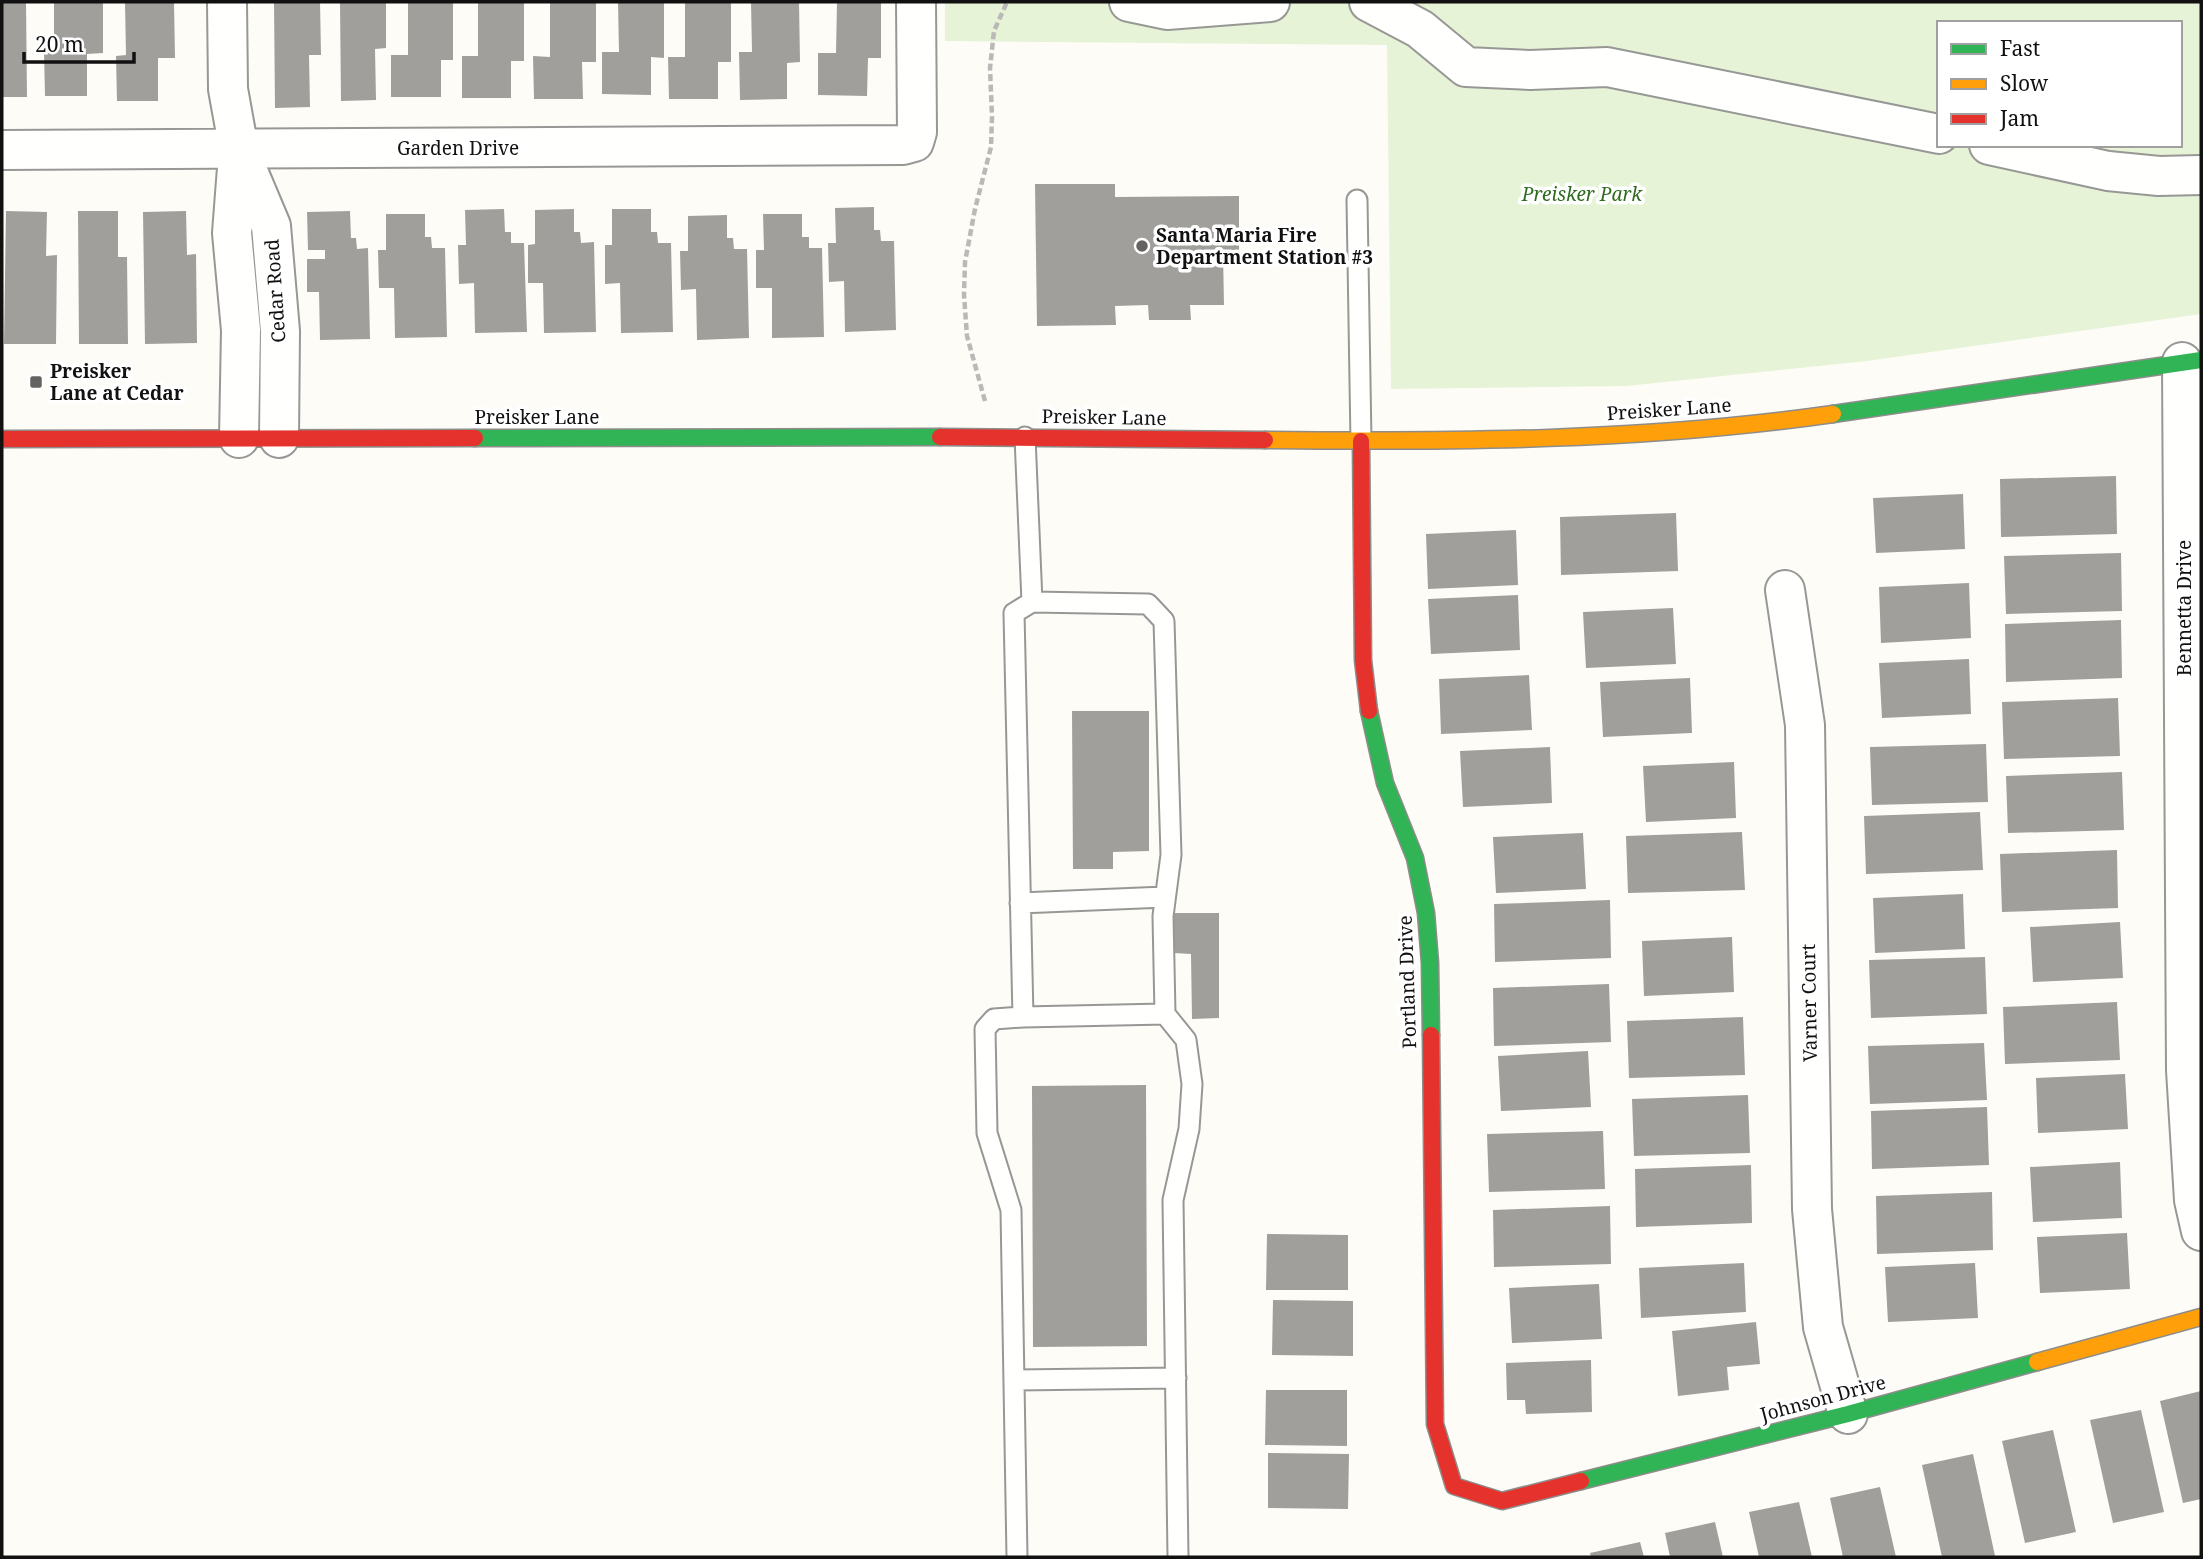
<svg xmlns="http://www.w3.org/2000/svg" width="2203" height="1559" font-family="'Noto Serif',serif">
<rect width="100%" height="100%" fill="#fdfcf7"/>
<path fill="#e7f3d7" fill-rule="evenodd" d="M 945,2 L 2201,2 L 2201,314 L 1867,361 L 1627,386 L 1391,389 L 1387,45 L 945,41 ZM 1939,23 L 2180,23 L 2180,145 L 1939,145 Z"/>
<path fill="#a19f9c" d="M 2,2 L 26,2 L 27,97 L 2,97 Z
M 54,2 L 103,2 L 103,53 L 87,54 L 87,96 L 45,96 L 44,51 L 54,51 Z
M 125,2 L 174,2 L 175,58 L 158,58 L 158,101 L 117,101 L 116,56 L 126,55 Z
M 274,2 L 320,2 L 321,55 L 309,55 L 310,107 L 275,108 Z
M 340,2 L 386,2 L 386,48 L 375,49 L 376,100 L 341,101 Z
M 408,2 L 453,2 L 453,60 L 441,60 L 441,97 L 391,97 L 391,55 L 408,55 Z
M 478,2 L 524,2 L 524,61 L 511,61 L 511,98 L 462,98 L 462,56 L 478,56 Z
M 550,2 L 596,2 L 596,62 L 582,62 L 583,99 L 534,99 L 533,56 L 550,57 Z
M 618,2 L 664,2 L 664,58 L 651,57 L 651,95 L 602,94 L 602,52 L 619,52 Z
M 685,2 L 731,2 L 731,62 L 718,62 L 718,99 L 669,99 L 668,57 L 685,57 Z
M 751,2 L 799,2 L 800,62 L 787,63 L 787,99 L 740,100 L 739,52 L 752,52 Z
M 837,2 L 881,2 L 881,58 L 868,58 L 867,96 L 818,95 L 818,53 L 836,53 Z
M 1035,184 L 1115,184 L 1115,197 L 1239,196 L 1239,251 L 1223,252 L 1224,305 L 1190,305 L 1191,320 L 1149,320 L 1148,305 L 1115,306 L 1116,325 L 1037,326 Z
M 874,207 L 874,230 L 880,230 L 881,241 L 894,241 L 896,330 L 845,332 L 844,281 L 829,282 L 828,243 L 836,243 L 835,208 Z
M 504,209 L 505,232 L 511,232 L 511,243 L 524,243 L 527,332 L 475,333 L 474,283 L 459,284 L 458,245 L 466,245 L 465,210 Z
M 574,209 L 574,232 L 580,232 L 581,243 L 594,242 L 596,332 L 544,333 L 543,283 L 528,283 L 528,245 L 535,244 L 535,210 Z
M 612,209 L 651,209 L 651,232 L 657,232 L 658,243 L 671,243 L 673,332 L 621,333 L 620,283 L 605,284 L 605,245 L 612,245 Z
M 6,211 L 47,212 L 46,256 L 57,255 L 56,344 L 4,344 Z
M 78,211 L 118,211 L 118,257 L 127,257 L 128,344 L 79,344 Z
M 186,211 L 187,255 L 196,254 L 197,343 L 145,344 L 143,212 Z
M 350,211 L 351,238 L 356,238 L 357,249 L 368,248 L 370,339 L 320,340 L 319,292 L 307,292 L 307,259 L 325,259 L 325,250 L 308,250 L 307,212 Z
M 386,214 L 425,214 L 425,237 L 431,237 L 432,248 L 445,248 L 447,337 L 395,338 L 394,288 L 379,288 L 378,250 L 386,250 Z
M 763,214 L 802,214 L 802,237 L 809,237 L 809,248 L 822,248 L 824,337 L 772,338 L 772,288 L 756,288 L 756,250 L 764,250 Z
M 727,215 L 727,238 L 733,238 L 734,249 L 747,249 L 749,338 L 697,340 L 696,289 L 681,290 L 680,251 L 688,251 L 688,216 Z
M 2116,476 L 2117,534 L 2001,537 L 2000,479 Z
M 1963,494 L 1965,549 L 1876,553 L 1873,498 Z
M 1676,513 L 1678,571 L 1561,575 L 1560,517 Z
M 1516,530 L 1518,585 L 1428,589 L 1426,534 Z
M 2121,553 L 2122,611 L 2006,614 L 2004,556 Z
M 1969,583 L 1971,638 L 1881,643 L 1879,587 Z
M 1518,595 L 1520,650 L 1431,654 L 1428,599 Z
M 1673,608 L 1676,664 L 1586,668 L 1583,612 Z
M 2121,620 L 2122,678 L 2006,682 L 2005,624 Z
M 1969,659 L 1971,714 L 1882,718 L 1879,663 Z
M 1529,675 L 1532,730 L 1441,734 L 1439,679 Z
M 1690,678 L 1692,733 L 1603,737 L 1600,682 Z
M 2118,698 L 2120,756 L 2004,759 L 2002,702 Z
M 1072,711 L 1149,711 L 1149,851 L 1113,852 L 1113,869 L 1073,869 Z
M 1986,744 L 1988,802 L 1872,805 L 1870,747 Z
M 1550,747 L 1552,803 L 1463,807 L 1460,751 Z
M 1734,762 L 1736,818 L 1646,822 L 1643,766 Z
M 2122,772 L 2124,830 L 2008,833 L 2006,776 Z
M 1980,812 L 1983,870 L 1866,874 L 1864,816 Z
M 1742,832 L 1745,890 L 1628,893 L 1626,836 Z
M 1583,833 L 1586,889 L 1496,893 L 1493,837 Z
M 2117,850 L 2118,908 L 2002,912 L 2000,854 Z
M 1963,894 L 1965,949 L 1875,953 L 1873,898 Z
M 1610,900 L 1611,958 L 1495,962 L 1494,904 Z
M 1174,913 L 1219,913 L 1219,1018 L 1192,1019 L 1191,954 L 1174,953 Z
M 2120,922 L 2123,978 L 2033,982 L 2030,927 Z
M 1732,937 L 1734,992 L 1644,996 L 1642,941 Z
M 1985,957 L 1987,1014 L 1871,1018 L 1869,960 Z
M 1609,984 L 1611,1042 L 1494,1046 L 1493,988 Z
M 2117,1002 L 2120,1060 L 2005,1064 L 2003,1007 Z
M 1743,1017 L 1745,1075 L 1629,1078 L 1627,1021 Z
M 1984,1043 L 1987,1100 L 1870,1104 L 1868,1046 Z
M 1588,1051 L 1591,1107 L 1501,1111 L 1498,1056 Z
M 2125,1074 L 2128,1129 L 2038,1133 L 2036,1078 Z
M 1146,1085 L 1147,1346 L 1033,1347 L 1032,1086 Z
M 1748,1095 L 1750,1153 L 1634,1156 L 1632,1099 Z
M 1987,1107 L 1989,1165 L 1872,1169 L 1871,1111 Z
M 1603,1131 L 1605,1189 L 1489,1192 L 1487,1134 Z
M 2120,1162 L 2122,1218 L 2033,1222 L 2030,1167 Z
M 1751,1165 L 1752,1223 L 1636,1227 L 1635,1169 Z
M 1992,1192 L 1993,1250 L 1877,1254 L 1876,1196 Z
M 1610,1206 L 1611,1264 L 1494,1267 L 1493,1210 Z
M 2127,1233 L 2130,1289 L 2040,1293 L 2037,1237 Z
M 1267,1234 L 1348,1235 L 1348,1290 L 1266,1290 Z
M 1744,1263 L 1746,1312 L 1641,1318 L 1639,1268 Z
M 1975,1263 L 1978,1318 L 1888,1322 L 1885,1267 Z
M 1599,1284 L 1602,1339 L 1512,1343 L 1509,1288 Z
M 1273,1300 L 1353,1301 L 1353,1356 L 1272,1355 Z
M 1756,1322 L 1760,1364 L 1727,1367 L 1729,1390 L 1678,1396 L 1672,1331 Z
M 1591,1360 L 1592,1412 L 1526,1414 L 1525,1400 L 1507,1400 L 1506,1363 Z
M 1266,1390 L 1347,1390 L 1347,1446 L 1265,1445 Z
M 2201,1391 L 2201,1499 L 2183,1503 L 2160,1401 Z
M 2141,1410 L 2164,1512 L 2113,1523 L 2090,1420 Z
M 2053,1430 L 2076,1532 L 2025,1543 L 2002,1441 Z
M 1268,1453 L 1349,1454 L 1348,1509 L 1268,1508 Z
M 1973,1454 L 1995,1556 L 1942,1557 L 1922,1465 Z
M 1880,1487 L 1896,1557 L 1843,1557 L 1830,1498 Z
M 1799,1502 L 1812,1557 L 1759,1557 L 1749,1512 Z
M 1715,1522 L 1723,1557 L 1670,1557 L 1665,1533 Z
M 1640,1542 L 1644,1557 L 1591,1557 L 1590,1553 Z"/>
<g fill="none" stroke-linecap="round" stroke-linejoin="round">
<g stroke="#979795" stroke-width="23">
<path id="lane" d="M 1357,200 L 1361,441
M 1025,437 L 1032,602
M 1020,903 L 1165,897
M 1023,1017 L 1165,1014
M 1014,1380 L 1176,1378
M 1017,1557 L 1011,1210 L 987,1133 L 985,1029 L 994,1019 L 1023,1017 L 1014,613 L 1032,602 L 1148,604 L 1164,621 L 1171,855 L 1163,916 L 1165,1014 L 1186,1040 L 1192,1084 L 1189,1129 L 1173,1200 L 1178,1557"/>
</g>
<g stroke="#979795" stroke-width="42">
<path id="street" d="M 227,2 L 228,89 L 239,150 L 271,226 L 280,331 L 279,438
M 1129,2 L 1167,10 L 1270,2
M 1369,2 L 1420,29 L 1466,67 L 1530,70 L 1607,67 L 1939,134
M 1989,145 L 2108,171 L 2159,176 L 2201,175
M 2,150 L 903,145 L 914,142 L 917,132 L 916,2
M 238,155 L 232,233 L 241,330 L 239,438
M 2182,362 L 2186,1070 L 2194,1200 L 2201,1231
M 1785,590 L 1805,725 L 1812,1209 L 1823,1327 L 1848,1414"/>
</g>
<g stroke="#8e8d8b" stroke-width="19">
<path id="fast" d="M 1833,414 L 2201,360
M 475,438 L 940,437
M 1369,711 L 1385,783 L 1415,858 L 1426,913 L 1430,963 L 1431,1035
M 1581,1481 L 1848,1414 L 2037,1362"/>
</g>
<g stroke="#8e8d8b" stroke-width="19">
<path id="slow" d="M 1265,440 C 1454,442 1645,441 1833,414
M 2037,1362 L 2201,1317"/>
</g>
<g stroke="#8e8d8b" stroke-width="19">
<path id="jam" d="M 940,437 L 1265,440
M 2,439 L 475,438
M 1361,441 L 1363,660 L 1369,711
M 1431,1035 L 1435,1424 L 1454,1486 L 1502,1501 L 1581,1481"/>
</g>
<path stroke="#b9b9b8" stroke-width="4.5" stroke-dasharray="7 3.5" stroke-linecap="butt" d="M 985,401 L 967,336 L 964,295 L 965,262 L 975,209 L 991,147 L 992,117 L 990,68 L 994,31 L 1007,2"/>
<use href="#lane" stroke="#fffffe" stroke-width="19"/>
<use href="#street" stroke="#fffffe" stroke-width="38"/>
<use href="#fast" stroke="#30b455" stroke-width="16"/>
<use href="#slow" stroke="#ff9f0a" stroke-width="16"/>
<use href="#jam" stroke="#e5322d" stroke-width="16"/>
</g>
<g fill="#646362" stroke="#fff" stroke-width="2.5">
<circle cx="1142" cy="246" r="7"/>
<rect x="29" y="375" width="14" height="14" rx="3.5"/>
</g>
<g text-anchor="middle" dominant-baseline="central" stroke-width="7" stroke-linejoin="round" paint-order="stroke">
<g font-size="19" fill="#111" stroke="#fff">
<text x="458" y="148">Garden Drive</text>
<text transform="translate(275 291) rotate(-94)">Cedar Road</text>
<text transform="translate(1669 409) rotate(-4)">Preisker Lane</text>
<text x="537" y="417">Preisker Lane</text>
<text transform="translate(1104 417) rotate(1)">Preisker Lane</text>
<text transform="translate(2184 608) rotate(-90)">Bennetta Drive</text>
<text transform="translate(1407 982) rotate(-92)">Portland Drive</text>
<text transform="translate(1809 1003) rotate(-91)">Varner Court</text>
<text transform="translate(1823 1398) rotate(-15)">Johnson Drive</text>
</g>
<g font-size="19" font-style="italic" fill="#2f6b1f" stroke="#fff">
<text x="1582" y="194">Preisker Park</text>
</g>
<g font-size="19" font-weight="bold" fill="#111" stroke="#fff" text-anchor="start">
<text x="1156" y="235">Santa Maria Fire<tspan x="1156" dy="22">Department Station #3</tspan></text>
<text x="50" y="371">Preisker<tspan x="50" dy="22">Lane at Cedar</tspan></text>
</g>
</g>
<rect width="2203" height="1559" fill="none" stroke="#111111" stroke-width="7"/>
<rect x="1937" y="21" width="245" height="126" fill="#ffffff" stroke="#a0a0a0" stroke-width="2"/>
<rect x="1951" y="44" width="35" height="10" fill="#30b455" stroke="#a0a0a0" stroke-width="2"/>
<text x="2000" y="56" font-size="21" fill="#111111">Fast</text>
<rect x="1951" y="79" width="35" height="10" fill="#ff9f0a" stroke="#a0a0a0" stroke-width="2"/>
<text x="2000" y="91" font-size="21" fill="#111111">Slow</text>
<rect x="1951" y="114" width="35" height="10" fill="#e5322d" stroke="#a0a0a0" stroke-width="2"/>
<text x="2000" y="126" font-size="21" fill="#111111">Jam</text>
<path d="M24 52v10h110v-10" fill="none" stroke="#111111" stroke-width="3.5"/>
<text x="35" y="52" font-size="21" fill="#111111" stroke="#ffffff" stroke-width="5" paint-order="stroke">20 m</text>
</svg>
